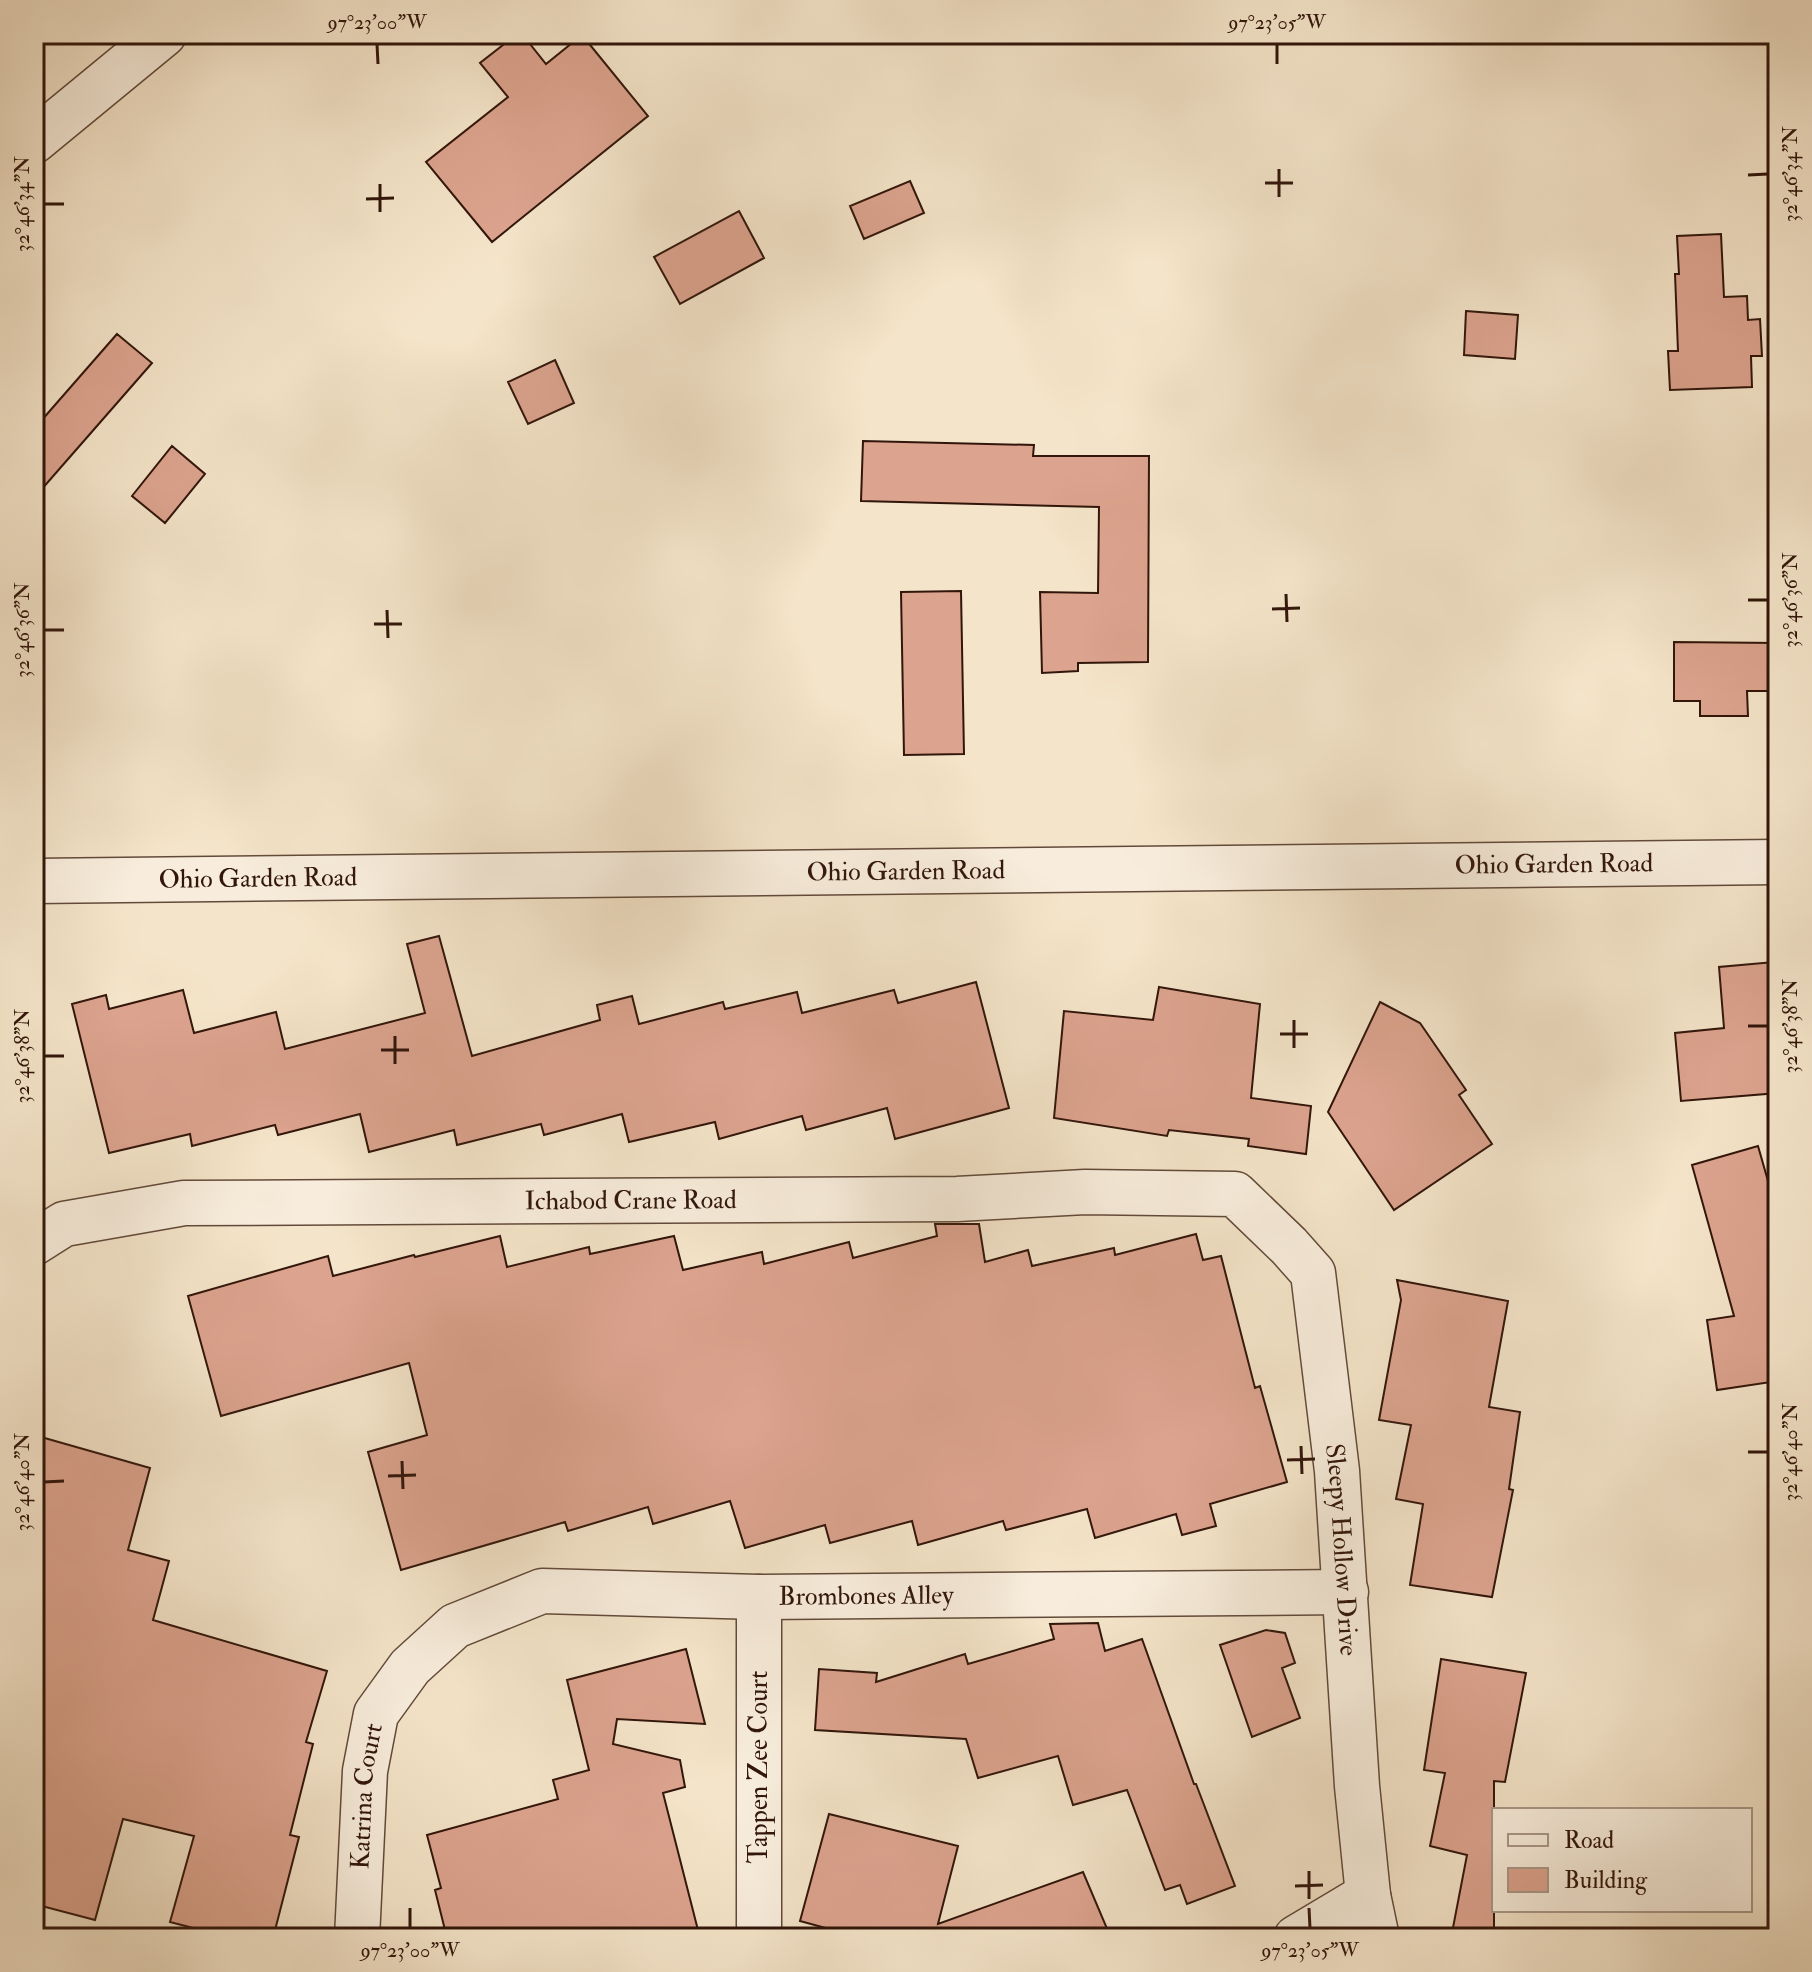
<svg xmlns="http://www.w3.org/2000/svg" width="1812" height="1972" font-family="'IM FELL Double Pica',serif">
<rect width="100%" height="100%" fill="#f4e4c9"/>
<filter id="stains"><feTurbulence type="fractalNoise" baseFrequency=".0025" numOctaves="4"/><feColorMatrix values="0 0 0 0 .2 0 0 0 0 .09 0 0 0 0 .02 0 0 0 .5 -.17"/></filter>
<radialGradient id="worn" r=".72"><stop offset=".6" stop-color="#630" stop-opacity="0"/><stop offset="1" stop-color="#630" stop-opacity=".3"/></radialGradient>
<path fill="#dca38e" stroke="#32160b" stroke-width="2" d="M 517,34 L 522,34 L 546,64 L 582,35 L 648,116 L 492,242 L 426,162 L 508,97 L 480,63 Z
M 910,181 L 924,213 L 864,239 L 850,206 Z
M 739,211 L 764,258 L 680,304 L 654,257 Z
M 1721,234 L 1724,297 L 1747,296 L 1748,320 L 1760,319 L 1762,356 L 1751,356 L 1752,387 L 1670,390 L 1668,351 L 1678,351 L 1675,274 L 1679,274 L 1677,236 Z
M 1466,311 L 1518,315 L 1515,359 L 1464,355 Z
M 117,334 L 152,363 L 34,498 L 34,429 Z
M 555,360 L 574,403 L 528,424 L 508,382 Z
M 863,441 L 1034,445 L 1033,456 L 1149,456 L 1148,662 L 1078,663 L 1078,671 L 1042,673 L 1040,592 L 1098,593 L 1099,507 L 861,501 Z
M 172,446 L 205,474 L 165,523 L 132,496 Z
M 961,591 L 964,754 L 904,755 L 901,592 Z
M 1674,642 L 1778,643 L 1778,691 L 1747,691 L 1748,716 L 1700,716 L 1700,701 L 1674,701 Z
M 439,936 L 472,1056 L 600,1020 L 597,1005 L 632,996 L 639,1024 L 723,1002 L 725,1009 L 797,992 L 802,1013 L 894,990 L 898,1003 L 976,982 L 1009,1108 L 895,1139 L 887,1108 L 806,1130 L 802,1116 L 719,1139 L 715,1122 L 629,1142 L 622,1114 L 544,1135 L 541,1124 L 457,1145 L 454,1130 L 369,1152 L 360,1114 L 278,1135 L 275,1125 L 192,1146 L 190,1134 L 109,1153 L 72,1004 L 106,995 L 109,1009 L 183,990 L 194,1033 L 276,1012 L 285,1049 L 425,1013 L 407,944 Z
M 1774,962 L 1778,1010 L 1778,1093 L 1681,1101 L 1675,1033 L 1724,1028 L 1719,967 Z
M 1159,987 L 1260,1004 L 1251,1098 L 1311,1106 L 1306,1154 L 1248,1146 L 1249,1139 L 1169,1130 L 1167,1136 L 1054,1118 L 1064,1011 L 1153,1020 Z
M 1380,1002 L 1420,1023 L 1466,1090 L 1459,1095 L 1492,1144 L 1394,1210 L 1328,1112 Z
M 1758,1146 L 1778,1216 L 1778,1381 L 1717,1390 L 1707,1320 L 1734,1316 L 1692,1165 Z
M 935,1224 L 979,1224 L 985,1262 L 1028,1250 L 1032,1266 L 1114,1248 L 1115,1255 L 1196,1234 L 1203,1260 L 1221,1256 L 1255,1388 L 1260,1386 L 1287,1482 L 1210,1504 L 1216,1526 L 1182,1535 L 1176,1514 L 1095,1538 L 1087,1509 L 1006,1530 L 1003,1521 L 918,1545 L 912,1521 L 830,1543 L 825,1525 L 745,1548 L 730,1501 L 653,1524 L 648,1507 L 568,1531 L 565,1522 L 401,1570 L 368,1452 L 427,1435 L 409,1363 L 221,1416 L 188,1296 L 328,1256 L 333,1276 L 414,1255 L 415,1257 L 500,1236 L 507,1267 L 589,1247 L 590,1254 L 674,1236 L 683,1270 L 762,1252 L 764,1264 L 849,1242 L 853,1258 L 937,1236 Z
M 1397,1280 L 1508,1301 L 1489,1407 L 1520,1412 L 1509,1489 L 1513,1490 L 1492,1597 L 1410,1585 L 1423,1504 L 1396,1499 L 1411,1425 L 1379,1420 L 1401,1300 Z
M 34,1435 L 150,1468 L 128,1550 L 169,1561 L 153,1620 L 327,1671 L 306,1742 L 313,1744 L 290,1835 L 299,1837 L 273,1938 L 232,1938 L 170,1922 L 194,1836 L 123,1819 L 95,1920 L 34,1904 Z
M 1098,1623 L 1105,1651 L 1142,1639 L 1194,1784 L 1196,1784 L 1235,1886 L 1187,1904 L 1180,1885 L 1165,1890 L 1127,1790 L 1073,1805 L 1058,1756 L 978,1778 L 966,1739 L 815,1730 L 819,1669 L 877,1673 L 876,1682 L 965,1654 L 968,1664 L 1054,1639 L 1050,1624 Z
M 1266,1630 L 1285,1633 L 1295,1663 L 1282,1668 L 1300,1718 L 1252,1737 L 1220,1645 Z
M 686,1649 L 705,1724 L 617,1719 L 613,1744 L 680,1760 L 685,1787 L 663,1793 L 700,1938 L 447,1938 L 435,1890 L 441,1888 L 427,1835 L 558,1799 L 553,1780 L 589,1770 L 567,1680 Z
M 1441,1659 L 1526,1673 L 1505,1782 L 1494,1781 L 1494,1938 L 1451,1938 L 1467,1855 L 1430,1846 L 1445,1773 L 1424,1770 Z
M 829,1814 L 958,1846 L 938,1924 L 1083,1872 L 1111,1938 L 862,1938 L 800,1921 Z"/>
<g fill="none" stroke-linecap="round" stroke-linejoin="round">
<g stroke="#624a3a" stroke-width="47">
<g id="minor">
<path d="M 34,141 L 164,34"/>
<path id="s1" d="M 34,881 L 1778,862"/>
<path id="s2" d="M 34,1243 L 64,1224 L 184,1203 L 957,1199 L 1085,1192 L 1235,1194 L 1289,1246 L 1313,1273 L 1337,1471 L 1357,1786 L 1368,1895 L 1377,1938"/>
<path id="s3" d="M 357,1938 L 365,1771 L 376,1714 L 410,1667 L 455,1626 L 542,1591 L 759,1597 L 1346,1592"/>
<path d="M 759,1938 L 759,1597"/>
<path d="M 1296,1938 L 1368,1895"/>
</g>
</g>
<use href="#minor" stroke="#f8eddc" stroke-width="44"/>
</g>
<path fill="none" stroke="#32160b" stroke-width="3" d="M 377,44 L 378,64M 1277,44 L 1277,64M 1279,169 L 1279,197M 1748,175 L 1768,174M 1265,183 L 1293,183M 380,184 L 380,212M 366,199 L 394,198M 44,204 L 64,204M 1286,594 L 1287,622M 1748,600 L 1768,600M 1272,609 L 1300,608M 387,610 L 388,638M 374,624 L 402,624M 44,630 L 64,630M 1294,1020 L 1294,1048M 1748,1026 L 1768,1026M 1280,1034 L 1308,1034M 395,1036 L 395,1064M 381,1050 L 409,1050M 44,1056 L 64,1056M 1301,1446 L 1302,1474M 1748,1452 L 1768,1452M 1287,1460 L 1315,1459M 402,1461 L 403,1489M 388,1476 L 416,1475M 44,1482 L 64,1481M 1309,1871 L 1309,1899M 1295,1886 L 1323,1885M 410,1908 L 410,1928M 1309,1908 L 1310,1928"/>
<g text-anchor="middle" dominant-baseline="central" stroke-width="6" stroke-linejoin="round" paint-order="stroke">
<g font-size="26" fill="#32160b" stroke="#f8eddc">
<text stroke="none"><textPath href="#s1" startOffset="1520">Ohio Garden Road</textPath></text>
<text stroke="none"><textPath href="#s1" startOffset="872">Ohio Garden Road</textPath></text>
<text stroke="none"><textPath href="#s1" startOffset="224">Ohio Garden Road</textPath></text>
<text stroke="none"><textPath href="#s2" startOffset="604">Ichabod Crane Road</textPath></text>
<text stroke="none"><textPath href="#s2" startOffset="1598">Sleepy Hollow Drive</textPath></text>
<text stroke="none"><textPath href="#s3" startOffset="762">Brombones Alley</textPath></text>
<text transform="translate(759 1767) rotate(-90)">Tappen Zee Court</text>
<text stroke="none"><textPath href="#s3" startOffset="142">Katrina Court</textPath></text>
</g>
</g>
<rect width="1812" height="1972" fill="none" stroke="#f4e4c9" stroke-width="88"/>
<rect x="1492" y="1808" width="260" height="104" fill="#f8eddc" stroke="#a99788" stroke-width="2"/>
<rect x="1508" y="1834" width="40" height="12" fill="#f8eddc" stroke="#a99788" stroke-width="2"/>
<text x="1564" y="1848" font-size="24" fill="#32160b">Road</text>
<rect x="1508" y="1868" width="40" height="24" fill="#dca38e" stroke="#a99788" stroke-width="2"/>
<text x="1564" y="1888" font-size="24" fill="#32160b">Building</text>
<rect x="44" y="44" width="1724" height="1884" fill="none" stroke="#32160b" stroke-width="3"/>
<g font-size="20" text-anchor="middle" fill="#32160b">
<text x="377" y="29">97°23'00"W</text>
<text x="1277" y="29">97°23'05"W</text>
<text transform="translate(1790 174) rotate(-90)" y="7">32°46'34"N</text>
<text transform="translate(22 204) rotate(-90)" y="7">32°46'34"N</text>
<text transform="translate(1790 600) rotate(-90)" y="7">32°46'36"N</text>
<text transform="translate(22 630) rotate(-90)" y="7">32°46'36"N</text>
<text transform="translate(1790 1026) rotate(-90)" y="7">32°46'38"N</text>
<text transform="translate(22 1056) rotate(-90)" y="7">32°46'38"N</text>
<text transform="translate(1790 1452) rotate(-90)" y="7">32°46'40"N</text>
<text transform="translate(22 1482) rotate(-90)" y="7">32°46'40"N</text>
<text x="410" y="1957">97°23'00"W</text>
<text x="1310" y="1957">97°23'05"W</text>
</g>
<rect width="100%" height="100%" filter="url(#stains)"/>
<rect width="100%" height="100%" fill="url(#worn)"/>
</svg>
